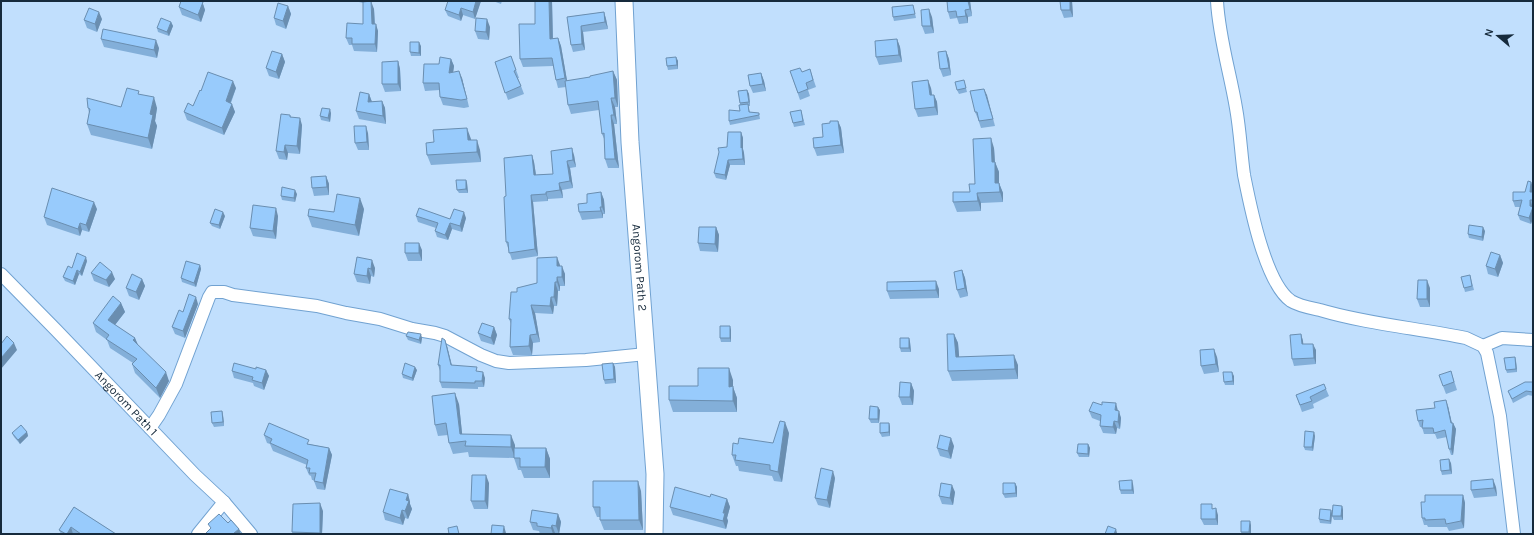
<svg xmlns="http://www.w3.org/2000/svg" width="1534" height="535" font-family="Karla,sans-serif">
<rect width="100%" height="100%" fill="#c1dffd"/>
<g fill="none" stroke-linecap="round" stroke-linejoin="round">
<g stroke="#71a2d1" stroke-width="14">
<g id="street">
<path d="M 1217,1 C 1219,38 1230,72 1236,108 C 1240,130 1241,153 1244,175 C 1250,205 1265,283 1291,301 C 1299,306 1311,308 1320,310 C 1367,324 1417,328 1466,338 L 1483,346 L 1487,353 L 1500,416 L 1514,534"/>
<path id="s1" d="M 1,274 L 57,331 L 195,475 L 224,502 L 251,534"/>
<path d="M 1483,346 L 1502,338 L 1533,340"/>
<path d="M 150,428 L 159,415 L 176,384 L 209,297 L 212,292 L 224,292 L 233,295 L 317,306 L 346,313 L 380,319 L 412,329 L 435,333 L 445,336 L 481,355 L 496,361 L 509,363 L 586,360 L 646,354"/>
<path d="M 198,534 L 224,502"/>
</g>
</g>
<g stroke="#71a2d1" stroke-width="19">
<g id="secondary">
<path id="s2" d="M 624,1 L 630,142 L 655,474 L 654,534"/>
</g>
</g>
<use href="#street" stroke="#fff" stroke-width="12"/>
<use href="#secondary" stroke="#fff" stroke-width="17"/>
</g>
<path fill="#83afd9" d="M 181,1 L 202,1 L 205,10 L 201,22 L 182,15 L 179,7 Z
M 355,1 L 364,1 L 364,2 L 374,9 L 375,24 L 378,31 L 377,52 L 354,51 L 352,45 L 349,45 L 346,38 L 363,24 L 363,3 Z
M 481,1 L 475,19 L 463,15 L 461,21 L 448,16 L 445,10 Z
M 493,1 L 502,1 L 501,4 Z
M 552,1 L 553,38 L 558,38 L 561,46 L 567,81 L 590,77 L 613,71 L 617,80 L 618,107 L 615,107 L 617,124 L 614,124 L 619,168 L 608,168 L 605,159 L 605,141 L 602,134 L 599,110 L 571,114 L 568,105 L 566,87 L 558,88 L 556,80 L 553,66 L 523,67 L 520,59 L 535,24 Z
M 947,1 L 970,1 L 972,16 L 968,17 L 968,23 L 959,24 L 957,18 L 950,19 L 948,12 Z
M 1060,1 L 1072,1 L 1073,17 L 1064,18 L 1061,10 Z
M 913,5 L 914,9 L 916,18 L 894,21 L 893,17 Z
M 288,6 L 291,14 L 286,29 L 276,25 L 274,18 Z
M 604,12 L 606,19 L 608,29 L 583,32 L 585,50 L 573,52 L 571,45 L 567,17 Z
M 932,17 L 934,33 L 925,34 L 922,26 Z
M 102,19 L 97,32 L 87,28 L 84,20 Z
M 171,22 L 173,26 L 169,36 L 158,32 L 157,28 Z
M 490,27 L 489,40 L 478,39 L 475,31 Z
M 101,39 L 159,48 L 157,58 L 104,47 Z
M 897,39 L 900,47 L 902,62 L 879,65 L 876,57 Z
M 421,46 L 421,56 L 411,56 L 410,52 Z
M 946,51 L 949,59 L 951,75 L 943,77 L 940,69 Z
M 282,54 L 285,62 L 279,79 L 269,76 L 266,68 Z
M 511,56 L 519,78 L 518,78 L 524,94 L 508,100 L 495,62 Z
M 676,57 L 678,61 L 678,69 L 668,70 L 667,66 Z
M 451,59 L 454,66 L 453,72 L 462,78 L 469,107 L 464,108 L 443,105 L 440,97 L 440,90 L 425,91 L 423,83 L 439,64 Z
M 398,61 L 400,69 L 401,91 L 385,92 L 382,84 Z
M 810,69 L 816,87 L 808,90 L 810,96 L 800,100 L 790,71 L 802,72 Z
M 761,73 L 764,81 L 766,91 L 753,93 L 750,86 Z
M 965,84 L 967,92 L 959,94 L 957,90 Z
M 236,88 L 231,103 L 235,112 L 224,135 L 187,120 L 184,112 L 193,106 L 201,91 Z
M 931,88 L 932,95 L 934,95 L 937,102 L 938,115 L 918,117 L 915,109 Z
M 984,89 L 995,126 L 981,128 L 978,119 L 975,112 Z
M 747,90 L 749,94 L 750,106 L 748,106 L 750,112 L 759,113 L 760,119 L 730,125 L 729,121 L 740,111 L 740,103 Z
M 140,94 L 157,108 L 155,121 L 157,126 L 152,149 L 91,135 L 87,124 L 89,113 L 88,108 L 121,107 Z
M 369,94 L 372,102 L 382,101 L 385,108 L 386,124 L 359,119 L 356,111 Z
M 801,110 L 805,125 L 794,127 L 793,123 Z
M 331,113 L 330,122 L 321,120 L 320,116 Z
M 290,115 L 291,117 L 302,125 L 300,154 L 288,153 L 287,160 L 279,159 L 276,151 Z
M 838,121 L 841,128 L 844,153 L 817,156 L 814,148 L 823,137 L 830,123 Z
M 741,132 L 743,138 L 743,149 L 744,153 L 745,165 L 730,165 L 726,180 L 716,178 L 714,173 L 727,147 Z
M 368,133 L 369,150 L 358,150 L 355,143 Z
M 471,139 L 471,140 L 480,150 L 481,162 L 431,165 L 427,155 L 434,142 Z
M 994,148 L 995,162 L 999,172 L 999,183 L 1003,193 L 1003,202 L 981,203 L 981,211 L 957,212 L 953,202 L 970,192 Z
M 551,151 L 574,155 L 576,167 L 570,168 L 573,188 L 562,190 L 563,198 L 548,199 L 548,201 L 533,202 L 538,256 L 512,260 L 506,242 L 506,196 L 532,155 L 534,162 L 536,175 L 553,174 Z
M 326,176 L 329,184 L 329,195 L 314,196 L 312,188 Z
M 466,180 L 467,183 L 468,193 L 459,193 L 457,190 Z
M 1533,187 L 1533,218 L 1531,224 L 1520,220 L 1518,215 L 1520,207 L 1515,207 L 1513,201 L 1525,192 Z
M 601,192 L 604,200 L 605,214 L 603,214 L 603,218 L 582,220 L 579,212 L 587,203 Z
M 297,194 L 295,202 L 282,200 L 281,196 Z
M 97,209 L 89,232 L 82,230 L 80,236 L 47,225 L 44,217 Z
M 364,209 L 359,236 L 312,227 L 308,216 Z
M 225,216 L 220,229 L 212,226 L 210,223 Z
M 278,216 L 276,239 L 253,236 L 250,228 Z
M 416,216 L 450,219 L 466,218 L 462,232 L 452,229 L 448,240 L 437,237 L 435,231 L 436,228 L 418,222 Z
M 716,227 L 719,235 L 718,252 L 700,251 L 698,243 Z
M 1485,231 L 1483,241 L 1469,238 L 1468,234 Z
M 422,250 L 422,261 L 408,261 L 405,253 Z
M 1500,255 L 1503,263 L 1498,277 L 1488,274 L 1486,266 Z
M 357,257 L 375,268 L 374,277 L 371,276 L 370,284 L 357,282 L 354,274 Z
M 87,261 L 82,276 L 79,274 L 75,285 L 65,281 L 63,277 L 72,268 Z
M 200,265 L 201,269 L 196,287 L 182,282 L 181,278 Z
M 560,266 L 565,274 L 565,286 L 560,286 L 560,291 L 558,291 L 557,306 L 554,306 L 553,314 L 535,313 L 540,342 L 533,343 L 532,355 L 513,355 L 510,347 L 511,324 L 509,319 L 517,292 L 537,283 Z
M 962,270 L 965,278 L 968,296 L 960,298 L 957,290 Z
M 91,273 L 115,279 L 109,287 L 94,281 Z
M 1470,275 L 1474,290 L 1465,292 L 1464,288 Z
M 142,279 L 145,286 L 139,300 L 129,296 L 126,288 Z
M 1430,288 L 1430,307 L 1420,307 L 1417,299 Z
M 939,289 L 939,298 L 890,299 L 887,291 Z
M 121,303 L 125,312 L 115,325 L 135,338 L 137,344 L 169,381 L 160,398 L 135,373 L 132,364 L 133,363 L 110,348 L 107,340 L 96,332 L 93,323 Z
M 198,304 L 185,338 L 175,334 L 172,327 L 183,312 Z
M 494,327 L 497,335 L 494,345 L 481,341 L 478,333 Z
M 731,330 L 731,342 L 721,342 L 720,338 Z
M 954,334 L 958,343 L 959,357 L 1018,365 L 1018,379 L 952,381 L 948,371 Z
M 1301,334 L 1303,341 L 1303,344 L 1316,350 L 1316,364 L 1294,366 L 1292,359 Z
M 406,336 L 422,338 L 421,344 L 408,340 Z
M 909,338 L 910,342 L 911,352 L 901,352 L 900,348 Z
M 447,346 L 452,365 L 478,372 L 485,378 L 484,387 L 478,387 L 478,389 L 442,388 L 440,382 L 440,371 L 438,365 Z
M 1217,357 L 1219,372 L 1204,374 L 1201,366 Z
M 1515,357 L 1516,361 L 1517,372 L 1507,373 L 1506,370 Z
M 613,363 L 615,367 L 616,383 L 605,384 L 604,380 Z
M 256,369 L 266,370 L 269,376 L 264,390 L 254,386 L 253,383 L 234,378 L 232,371 Z
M 417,370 L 413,381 L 403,378 L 402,374 Z
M 1451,371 L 1457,390 L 1446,394 L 1443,386 Z
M 1234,376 L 1234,385 L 1225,385 L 1224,382 Z
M 733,380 L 733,387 L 737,398 L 737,412 L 673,412 L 669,400 L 698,386 Z
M 1533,382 L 1533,396 L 1528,395 L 1513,403 L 1508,391 Z
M 911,383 L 914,391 L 913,405 L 902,405 L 899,397 Z
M 1326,389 L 1329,396 L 1313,404 L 1314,408 L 1302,412 L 1296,395 Z
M 459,404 L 462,434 L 515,445 L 515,448 L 546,448 L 550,459 L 550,478 L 524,478 L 521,470 L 518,470 L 514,458 L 469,457 L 468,452 L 453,454 L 449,443 L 448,435 L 438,436 L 435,425 Z
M 1448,406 L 1452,423 L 1453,423 L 1456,429 L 1453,455 L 1451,455 L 1449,449 L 1447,437 L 1437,439 L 1435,434 L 1424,434 L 1422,427 L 1420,427 L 1418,421 Z
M 880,410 L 879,423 L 871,423 L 869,419 Z
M 222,411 L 223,415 L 224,426 L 214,427 L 212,423 Z
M 1089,411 L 1118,411 L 1121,418 L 1120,429 L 1117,428 L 1116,434 L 1103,433 L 1100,426 L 1100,421 L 1092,418 Z
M 889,423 L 890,427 L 890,436 L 882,437 L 880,433 Z
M 27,432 L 28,436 L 20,444 L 14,437 L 12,433 Z
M 789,433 L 782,482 L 774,481 L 772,476 L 739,471 L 738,466 L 736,466 L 732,455 L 773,443 Z
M 264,435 L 329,448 L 332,455 L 325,490 L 317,489 L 314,481 L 314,480 L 312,480 L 311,476 L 309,475 L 306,468 L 307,465 L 273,451 L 270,444 L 267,443 Z
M 1315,436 L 1313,451 L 1305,450 L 1304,447 Z
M 1088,444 L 1090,448 L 1089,457 L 1079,457 L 1077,453 Z
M 954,446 L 951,459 L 940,456 L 937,448 Z
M 1451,463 L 1452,474 L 1442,475 L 1441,471 Z
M 835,478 L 830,508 L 818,505 L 815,498 Z
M 489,483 L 488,509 L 474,509 L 471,501 Z
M 1015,483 L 1017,487 L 1017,497 L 1005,498 L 1003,494 Z
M 1133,484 L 1134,494 L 1121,494 L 1120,490 Z
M 1496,487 L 1497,496 L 1474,498 L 1471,490 Z
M 641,491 L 643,530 L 604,530 L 600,520 L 600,517 L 597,517 L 593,507 Z
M 955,492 L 953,505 L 942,504 L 939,496 Z
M 408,494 L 410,502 L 410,504 L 412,509 L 408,519 L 405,518 L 403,525 L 385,520 L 383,512 Z
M 1463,495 L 1465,503 L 1464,528 L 1449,531 L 1447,527 L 1428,527 L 1427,525 L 1424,525 L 1422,518 L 1425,502 Z
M 710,497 L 727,499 L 730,507 L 727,518 L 728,521 L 726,529 L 673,515 L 670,507 Z
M 1342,506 L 1343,510 L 1343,520 L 1334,520 L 1332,516 Z
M 74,507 L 116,534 L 61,534 L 59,530 Z
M 1331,510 L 1332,514 L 1331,524 L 1320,523 L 1319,519 Z
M 323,511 L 322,534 L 293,534 L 292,532 Z
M 558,514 L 561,522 L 559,534 L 555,533 L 555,534 L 540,534 L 539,531 L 533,530 L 530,522 Z
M 1218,515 L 1218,525 L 1204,525 L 1201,519 Z
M 1251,525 L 1251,534 L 1242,534 L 1241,532 Z"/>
<path fill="#6a8eb0" d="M 198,1 L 202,1 L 205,10 L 201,22 L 198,15 Z
M 371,1 L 374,9 L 375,31 L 372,24 Z
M 476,1 L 481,1 L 475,19 L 473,12 Z
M 549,1 L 552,1 L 553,47 L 550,39 Z
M 968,1 L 970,1 L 972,16 L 970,9 Z
M 1070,1 L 1072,1 L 1073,17 L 1070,10 Z
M 288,6 L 291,14 L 286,29 L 283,21 Z
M 461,8 L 463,15 L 461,21 L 459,15 Z
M 929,9 L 932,17 L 934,33 L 931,26 Z
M 965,10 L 968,17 L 968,23 L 966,16 Z
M 99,12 L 102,19 L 97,32 L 95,24 Z
M 604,12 L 606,19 L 608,29 L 605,22 Z
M 487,19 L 490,27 L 489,40 L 486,32 Z
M 171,22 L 173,26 L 169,36 L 167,32 Z
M 376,24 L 378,31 L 377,52 L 375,44 Z
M 581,26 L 583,32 L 585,50 L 582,44 Z
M 558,38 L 561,46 L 568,86 L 565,78 Z
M 897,39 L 900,47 L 902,62 L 899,55 Z
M 156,40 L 159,48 L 157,58 L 154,50 Z
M 419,42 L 421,46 L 421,56 L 419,53 Z
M 946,51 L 949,59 L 951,75 L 949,68 Z
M 282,54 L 285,62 L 279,79 L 276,72 Z
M 676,57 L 678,61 L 678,69 L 677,65 Z
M 451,59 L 454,66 L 452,81 L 449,73 Z
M 398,61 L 400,69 L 401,91 L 398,84 Z
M 459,71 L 462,78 L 469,107 L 467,99 Z
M 613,71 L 617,80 L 618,107 L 615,98 Z
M 761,73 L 764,81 L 766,91 L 763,84 Z
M 928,80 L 931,88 L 933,103 L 930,95 Z
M 233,81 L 236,88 L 228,109 L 226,101 Z
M 984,89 L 987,95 L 995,126 L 993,119 Z
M 747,90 L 749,94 L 750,106 L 749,102 Z
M 369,94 L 372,102 L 368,102 Z
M 934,95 L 937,102 L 938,115 L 935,107 Z
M 154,97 L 157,108 L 155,121 L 157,126 L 152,149 L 148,138 L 150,114 Z
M 611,98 L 615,107 L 617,124 L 614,115 Z
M 382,101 L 385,108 L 386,124 L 383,116 Z
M 232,104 L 235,112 L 224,135 L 222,128 Z
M 330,109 L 331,113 L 330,122 L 328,118 Z
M 611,115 L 614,124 L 619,168 L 615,159 Z
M 300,118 L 302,125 L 300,154 L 297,146 Z
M 838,121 L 841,128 L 844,153 L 841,145 Z
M 366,126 L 368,133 L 369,150 L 367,142 Z
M 467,128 L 471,139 L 472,150 L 468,140 Z
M 741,132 L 743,138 L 743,149 L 744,153 L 745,165 L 743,159 L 741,148 Z
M 991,138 L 994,148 L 995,164 L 995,162 L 999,172 L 999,193 L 995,183 L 992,162 Z
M 477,140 L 480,150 L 481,162 L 477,152 Z
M 285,145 L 288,153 L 287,160 L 284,152 Z
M 572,148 L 574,155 L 576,167 L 573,160 Z
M 532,155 L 534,162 L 537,182 L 534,175 Z
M 728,160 L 730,165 L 726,180 L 725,175 Z
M 567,161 L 570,168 L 573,188 L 570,181 Z
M 326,176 L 329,184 L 329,195 L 327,187 Z
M 466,180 L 467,183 L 468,193 L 466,189 Z
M 1531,182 L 1533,187 L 1533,198 L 1530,192 Z
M 559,183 L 562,190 L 563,198 L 560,190 Z
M 999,183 L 1003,193 L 1003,202 L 1000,192 Z
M 295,190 L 297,194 L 295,202 L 294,198 Z
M 546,192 L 548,199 L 548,201 L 546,194 Z
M 601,192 L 604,200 L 605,214 L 602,207 Z
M 977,193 L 981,203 L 981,211 L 978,201 Z
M 531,195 L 533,202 L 538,256 L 535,249 Z
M 360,198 L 364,209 L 359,236 L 355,225 Z
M 1530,200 L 1533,208 L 1533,218 L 1531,224 L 1529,218 Z
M 94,202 L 97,209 L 89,232 L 86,225 Z
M 600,207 L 603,214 L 603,218 L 601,211 Z
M 276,208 L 278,216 L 276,239 L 273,231 Z
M 223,212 L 225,216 L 220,229 L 219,225 Z
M 464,212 L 466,218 L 462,232 L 460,226 Z
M 80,223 L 82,230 L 80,236 L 78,229 Z
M 450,223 L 452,229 L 448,240 L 445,235 Z
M 716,227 L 719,235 L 718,252 L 715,244 Z
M 1483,227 L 1485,231 L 1483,241 L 1482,237 Z
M 419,243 L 422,250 L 422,261 L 419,253 Z
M 1500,255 L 1503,263 L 1498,277 L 1495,269 Z
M 86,257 L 87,261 L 82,276 L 80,272 Z
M 557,257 L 560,265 L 560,274 L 557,266 Z
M 372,260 L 375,268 L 374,277 L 371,269 Z
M 200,265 L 201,269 L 196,287 L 194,283 Z
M 562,266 L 565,274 L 565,286 L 562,277 Z
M 368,268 L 371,276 L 370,284 L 367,276 Z
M 77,270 L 79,274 L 75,285 L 73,281 Z
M 962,270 L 965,278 L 968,296 L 965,288 Z
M 112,272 L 115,279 L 109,287 L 106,280 Z
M 557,277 L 560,286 L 560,291 L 557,282 Z
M 142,279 L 145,286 L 139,300 L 136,292 Z
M 1427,280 L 1430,288 L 1430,307 L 1427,299 Z
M 936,281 L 939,289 L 939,298 L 936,290 Z
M 555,282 L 558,291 L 557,306 L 554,297 Z
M 196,297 L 198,304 L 185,338 L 183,331 Z
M 551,297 L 554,306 L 553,314 L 550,306 Z
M 121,303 L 125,312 L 111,330 L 108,320 Z
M 531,305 L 535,313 L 540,342 L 537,334 Z
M 730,326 L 731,330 L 731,342 L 730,338 Z
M 494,327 L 497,335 L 494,345 L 491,338 Z
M 421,334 L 422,338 L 421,344 L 419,340 Z
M 954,334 L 958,343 L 960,367 L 956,357 Z
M 1301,334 L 1303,341 L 1304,351 L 1302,344 Z
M 530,335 L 533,343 L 532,355 L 529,346 Z
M 135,338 L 139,347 L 133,340 Z
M 909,338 L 910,342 L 911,352 L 909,348 Z
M 445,340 L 447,346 L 453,371 L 451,365 Z
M 14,343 L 17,350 L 1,369 L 1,358 Z
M 1313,344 L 1316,350 L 1316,364 L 1314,358 Z
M 1214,349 L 1217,357 L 1219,372 L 1216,364 Z
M 1014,355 L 1018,365 L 1018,379 L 1015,369 Z
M 1515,357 L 1516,361 L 1517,372 L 1516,369 Z
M 613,363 L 615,367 L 616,383 L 614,379 Z
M 415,367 L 417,370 L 413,381 L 412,378 Z
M 729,368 L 733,380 L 733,387 L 737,398 L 737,412 L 733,401 L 729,387 Z
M 266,370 L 269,376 L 264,390 L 262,383 Z
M 166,372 L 169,381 L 160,398 L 156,388 Z
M 483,372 L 485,378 L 484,387 L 482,381 Z
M 1232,372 L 1234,376 L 1234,385 L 1233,381 Z
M 911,383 L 914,391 L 913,405 L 910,397 Z
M 455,393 L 459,404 L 463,442 L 460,434 Z
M 1446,400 L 1448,406 L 1453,429 L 1451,423 Z
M 1116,403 L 1118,411 L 1115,410 Z
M 878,407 L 880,410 L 879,423 L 878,419 Z
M 222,411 L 223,415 L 224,426 L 223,422 Z
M 1119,411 L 1121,418 L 1120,429 L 1118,422 Z
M 1114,421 L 1117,428 L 1116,434 L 1113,427 Z
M 785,422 L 789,433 L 782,482 L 778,472 Z
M 889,423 L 890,427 L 890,436 L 889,432 Z
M 1453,423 L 1456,429 L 1453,455 L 1451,449 Z
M 27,432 L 28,436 L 20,444 L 18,440 Z
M 1314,432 L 1315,436 L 1313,451 L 1312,447 Z
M 511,435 L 515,445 L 515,458 L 511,447 Z
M 951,438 L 954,446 L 951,459 L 948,451 Z
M 1088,444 L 1090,448 L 1089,457 L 1088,454 Z
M 329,448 L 332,455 L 325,490 L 323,483 Z
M 546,448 L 550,459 L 550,478 L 545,467 Z
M 1449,459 L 1451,463 L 1452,474 L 1450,470 Z
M 833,471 L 835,478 L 830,508 L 827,500 Z
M 486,475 L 489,483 L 488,509 L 485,501 Z
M 1493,479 L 1496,487 L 1497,496 L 1494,488 Z
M 1132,480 L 1133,484 L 1134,494 L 1132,490 Z
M 638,481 L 641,491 L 643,530 L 639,520 Z
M 1015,483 L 1017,487 L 1017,497 L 1016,493 Z
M 952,485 L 955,492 L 953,505 L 950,498 Z
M 408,494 L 410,502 L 410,504 L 412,509 L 408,519 L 405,511 L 406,500 Z
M 1463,495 L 1465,503 L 1464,528 L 1461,521 Z
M 727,499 L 730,507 L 727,518 L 728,521 L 726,529 L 723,521 L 723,513 Z
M 320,503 L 323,511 L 322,534 L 320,534 Z
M 1342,506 L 1343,510 L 1343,520 L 1341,516 Z
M 1216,508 L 1218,515 L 1218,525 L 1216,519 Z
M 402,510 L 405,518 L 403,525 L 400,518 Z
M 1331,510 L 1332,514 L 1331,524 L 1330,521 Z
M 558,514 L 561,522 L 559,534 L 556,526 Z
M 1250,521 L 1251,525 L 1251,534 L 1250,534 L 1249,532 Z
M 552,525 L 555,533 L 555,534 L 553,534 L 551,528 Z
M 504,526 L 506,533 L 506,534 L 503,534 Z
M 71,527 L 73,534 L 67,534 Z
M 239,529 L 241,534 L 234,534 L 234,533 Z
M 1116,529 L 1117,533 L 1117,534 L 1114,534 Z"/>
<path fill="#98cbfc" stroke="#6a8eb0" d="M 181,1 L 200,1 L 203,2 L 198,15 L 179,7 Z
M 371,1 L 372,24 L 376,24 L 375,44 L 352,44 L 352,38 L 346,38 L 347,23 L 363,24 L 363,2 Z
M 448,1 L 476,1 L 473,12 L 461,8 L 459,15 L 445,10 Z
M 535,1 L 549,1 L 550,39 L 558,38 L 565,78 L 556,80 L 552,58 L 520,59 L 519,24 L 535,24 Z
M 947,1 L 968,1 L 970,9 L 965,10 L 966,16 L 957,17 L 956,11 L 948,12 Z
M 1060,1 L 1070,1 L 1070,10 L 1061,10 Z
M 278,3 L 288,6 L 283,21 L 274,18 Z
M 913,5 L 915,14 L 893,17 L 892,7 Z
M 89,8 L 99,12 L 95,24 L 84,20 Z
M 929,9 L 931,26 L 922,26 L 921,10 Z
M 604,12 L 605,22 L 581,26 L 582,44 L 571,45 L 567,17 Z
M 161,18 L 171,22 L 167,32 L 157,28 Z
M 476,18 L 487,19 L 486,32 L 475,31 Z
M 103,29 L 156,40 L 154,50 L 101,39 Z
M 897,39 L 899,55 L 876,57 L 875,41 Z
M 410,42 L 419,42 L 419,53 L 410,52 Z
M 272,51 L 282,54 L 276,72 L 266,68 Z
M 946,51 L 949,68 L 940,69 L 938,52 Z
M 511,56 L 516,70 L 514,71 L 521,86 L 505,93 L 495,62 Z
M 440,57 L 451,59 L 449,73 L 459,71 L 467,99 L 461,100 L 440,97 L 439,83 L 423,83 L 424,64 L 439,64 Z
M 676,57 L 677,65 L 667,66 L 666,58 Z
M 398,61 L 398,84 L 382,84 L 382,62 Z
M 800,68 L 802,72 L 810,69 L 813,80 L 806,83 L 808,89 L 798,93 L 790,71 Z
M 613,71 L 615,98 L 611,98 L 614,115 L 611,115 L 615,159 L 605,159 L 604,133 L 602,134 L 598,101 L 568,105 L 565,81 L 590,77 L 590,76 Z
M 208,72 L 233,81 L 226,101 L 232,104 L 222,128 L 184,112 L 188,103 L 193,106 L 200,90 L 201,91 Z
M 761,73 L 763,84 L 750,86 L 748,75 Z
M 928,80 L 930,95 L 934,95 L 935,107 L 915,109 L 912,82 Z
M 964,80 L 966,88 L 957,90 L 955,82 Z
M 127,88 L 139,91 L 138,94 L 154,97 L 150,114 L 153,115 L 148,138 L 87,124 L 90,109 L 88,108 L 87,98 L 121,107 Z
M 984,89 L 993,119 L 979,121 L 977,112 L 975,112 L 970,91 Z
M 747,90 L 749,102 L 740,103 L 738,91 Z
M 360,92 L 369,94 L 368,102 L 382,101 L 383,116 L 356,111 Z
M 748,104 L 749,112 L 759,113 L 759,115 L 729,121 L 729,110 L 740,111 L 739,105 Z
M 322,108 L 330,109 L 328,118 L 320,116 Z
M 801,110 L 803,121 L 793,123 L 790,112 Z
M 281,114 L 290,115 L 290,117 L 300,118 L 297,146 L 285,145 L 284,152 L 276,151 Z
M 830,121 L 838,121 L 841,145 L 814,148 L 813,138 L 823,137 L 822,124 L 830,123 Z
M 354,126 L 366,126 L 367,142 L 355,143 Z
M 467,128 L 468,140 L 477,140 L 477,152 L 427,155 L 426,143 L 434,142 L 433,130 Z
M 728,132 L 741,132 L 741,148 L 742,147 L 743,159 L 728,160 L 725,175 L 714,173 L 719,152 L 718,148 L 727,147 Z
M 991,138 L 992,162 L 995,162 L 995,183 L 999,183 L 1000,192 L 977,193 L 978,201 L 953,202 L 953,192 L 970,192 L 969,184 L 975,184 L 973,139 Z
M 572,148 L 573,160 L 567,161 L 570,181 L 559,183 L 560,190 L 546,192 L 546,194 L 531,195 L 535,249 L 509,253 L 508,242 L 506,242 L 504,197 L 506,196 L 504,158 L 532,155 L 534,175 L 553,174 L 551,151 Z
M 326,176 L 327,187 L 312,188 L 311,177 Z
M 456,180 L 466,180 L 466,189 L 457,190 Z
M 1528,181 L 1531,182 L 1530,192 L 1533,192 L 1533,200 L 1530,200 L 1530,206 L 1533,207 L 1529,218 L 1518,215 L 1522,200 L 1513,201 L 1513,192 L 1525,192 Z
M 282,187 L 295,190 L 294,198 L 281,196 Z
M 52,188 L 94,202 L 86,225 L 80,223 L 78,229 L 44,217 Z
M 601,192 L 602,207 L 600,207 L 601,211 L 579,212 L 578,204 L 587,203 L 587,194 Z
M 337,194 L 360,198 L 355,225 L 308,216 L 309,209 L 334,212 Z
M 253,205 L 276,208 L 273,231 L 250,228 Z
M 419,208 L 450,219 L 454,209 L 464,212 L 460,226 L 450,223 L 445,235 L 435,231 L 438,223 L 416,216 Z
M 215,209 L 223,212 L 219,225 L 210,223 Z
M 1469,225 L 1483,227 L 1482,237 L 1468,234 Z
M 699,227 L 716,227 L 715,244 L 698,243 Z
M 405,243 L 419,243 L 419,253 L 405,253 Z
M 1491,252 L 1500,255 L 1495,269 L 1486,266 Z
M 77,253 L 86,257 L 80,272 L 77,270 L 73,281 L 63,277 L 68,266 L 72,268 Z
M 357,257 L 372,260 L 371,269 L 368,268 L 367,276 L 354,274 Z
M 557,257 L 557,266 L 562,266 L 562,277 L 557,277 L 557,282 L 555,282 L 554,297 L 551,297 L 550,306 L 531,305 L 537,334 L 530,335 L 529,346 L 510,347 L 511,319 L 509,319 L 511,292 L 517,292 L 517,288 L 537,283 L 537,258 Z
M 186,261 L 200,265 L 194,283 L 181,278 Z
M 100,262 L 112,272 L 106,280 L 91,273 Z
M 962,270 L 965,288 L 957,290 L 954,272 Z
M 132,274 L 142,279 L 136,292 L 126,288 Z
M 1470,275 L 1472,286 L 1464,288 L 1461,277 Z
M 1418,280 L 1427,280 L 1427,299 L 1417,299 Z
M 936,281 L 936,290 L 887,291 L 887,282 Z
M 189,294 L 196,297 L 183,331 L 172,327 L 179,310 L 183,312 Z
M 113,296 L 121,303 L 108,320 L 135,338 L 133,340 L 166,372 L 156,388 L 132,364 L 137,359 L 106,339 L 109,335 L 93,323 Z
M 482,323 L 494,327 L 491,338 L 478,333 Z
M 720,326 L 730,326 L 730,338 L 720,338 Z
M 408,332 L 421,334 L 419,340 L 406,336 Z
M 947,334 L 954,334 L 956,357 L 1014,355 L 1015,369 L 948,371 Z
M 1301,334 L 1302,344 L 1313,344 L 1314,358 L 1292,359 L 1290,335 Z
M 7,336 L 14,343 L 1,358 L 1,344 Z
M 442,338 L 445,340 L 451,365 L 477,367 L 476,371 L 483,372 L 482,381 L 475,381 L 475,383 L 440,382 L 440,365 L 438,365 Z
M 900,338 L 909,338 L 909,348 L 900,348 Z
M 1214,349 L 1216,364 L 1201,366 L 1200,350 Z
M 1515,357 L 1516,369 L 1506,370 L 1504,358 Z
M 234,363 L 256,369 L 256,367 L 266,370 L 262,383 L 252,380 L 253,377 L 232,371 Z
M 405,363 L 415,367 L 412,378 L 402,374 Z
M 613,363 L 614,379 L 604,380 L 602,364 Z
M 698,368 L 729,368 L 729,387 L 733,386 L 733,401 L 669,400 L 669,386 L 698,386 Z
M 1451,371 L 1454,382 L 1443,386 L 1439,375 Z
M 1223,372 L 1232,372 L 1233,381 L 1224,382 Z
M 900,382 L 911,383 L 910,397 L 899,397 Z
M 1525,382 L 1533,382 L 1533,392 L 1526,391 L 1512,399 L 1508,391 Z
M 1324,384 L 1326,389 L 1310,397 L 1312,401 L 1300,405 L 1296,395 Z
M 455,393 L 460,434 L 511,435 L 511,447 L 465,446 L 466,441 L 449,443 L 446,423 L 435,425 L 432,396 Z
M 1446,400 L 1451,423 L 1453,423 L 1451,449 L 1449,449 L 1445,430 L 1434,433 L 1433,428 L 1422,428 L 1423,420 L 1418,421 L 1416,410 L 1435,408 L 1434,402 Z
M 1093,402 L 1102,405 L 1102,402 L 1116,403 L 1115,410 L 1119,411 L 1118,422 L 1114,421 L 1113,427 L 1100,426 L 1101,415 L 1089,411 Z
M 870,406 L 878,407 L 878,419 L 869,419 Z
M 222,411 L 223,422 L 212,423 L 211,412 Z
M 780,421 L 785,422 L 778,472 L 770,470 L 770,465 L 735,460 L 736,455 L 732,455 L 733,443 L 738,444 L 739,438 L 773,443 Z
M 269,423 L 309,440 L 307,444 L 329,448 L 323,483 L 314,481 L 316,473 L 309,473 L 310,468 L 306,468 L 308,460 L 270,443 L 272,439 L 264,435 Z
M 880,423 L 889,423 L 889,432 L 880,433 Z
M 21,425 L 27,432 L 18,440 L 12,433 Z
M 1305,431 L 1314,432 L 1312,447 L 1304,447 Z
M 940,435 L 951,438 L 948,451 L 937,448 Z
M 1078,444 L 1088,444 L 1088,454 L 1077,453 Z
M 514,448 L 546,448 L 545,467 L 520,467 L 520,458 L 514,458 Z
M 1449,459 L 1450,470 L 1441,471 L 1440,460 Z
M 821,468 L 833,471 L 827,500 L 815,498 Z
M 472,475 L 486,475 L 485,501 L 471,501 Z
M 1493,479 L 1494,488 L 1471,490 L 1471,481 Z
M 1132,480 L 1132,490 L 1120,490 L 1119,481 Z
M 593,481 L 638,481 L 639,520 L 600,520 L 600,507 L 593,507 Z
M 941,483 L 952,485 L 950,498 L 939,496 Z
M 1003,483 L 1015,483 L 1016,493 L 1003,494 Z
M 675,487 L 710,497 L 711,494 L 727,499 L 723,513 L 725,513 L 723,521 L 670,507 Z
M 390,489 L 408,494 L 406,500 L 409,501 L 405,511 L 402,510 L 400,518 L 383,512 Z
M 1425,495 L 1463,495 L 1461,521 L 1446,524 L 1445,519 L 1425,520 L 1425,518 L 1422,518 L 1421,502 L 1425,502 Z
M 320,503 L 320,533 L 292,532 L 293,504 Z
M 1201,504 L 1212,504 L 1212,509 L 1216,508 L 1216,519 L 1201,519 Z
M 1333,505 L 1342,506 L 1341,516 L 1332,516 Z
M 74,507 L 116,534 L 81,534 L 71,527 L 67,534 L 66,534 L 59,530 Z
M 1320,509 L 1331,510 L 1330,521 L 1319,519 Z
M 532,510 L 558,514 L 556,526 L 552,525 L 551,528 L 537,526 L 537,523 L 530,522 Z
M 219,514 L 228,523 L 231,520 L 239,529 L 234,533 L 235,534 L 205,534 L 211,528 L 208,524 Z
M 1241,521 L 1250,521 L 1249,532 L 1241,532 Z
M 492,525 L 504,526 L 503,534 L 491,534 Z
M 457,526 L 459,534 L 449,534 L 448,528 Z
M 1108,526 L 1116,529 L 1114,534 L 1105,534 Z"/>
<g text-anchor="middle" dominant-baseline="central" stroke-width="3" stroke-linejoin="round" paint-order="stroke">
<g font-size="12" fill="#162a3c" stroke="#c1dffd">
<text stroke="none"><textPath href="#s2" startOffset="267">Angorom Path 2</textPath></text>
<text stroke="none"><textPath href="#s1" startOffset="180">Angorom Path 1</textPath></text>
</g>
</g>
<rect width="1534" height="535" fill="none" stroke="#162a3c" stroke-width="4"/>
<g transform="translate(1498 36) rotate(289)" stroke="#c1dffd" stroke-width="3" paint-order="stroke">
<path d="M0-3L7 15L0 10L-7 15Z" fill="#162a3c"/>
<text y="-6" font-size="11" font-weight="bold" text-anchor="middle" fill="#162a3c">N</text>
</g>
</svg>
